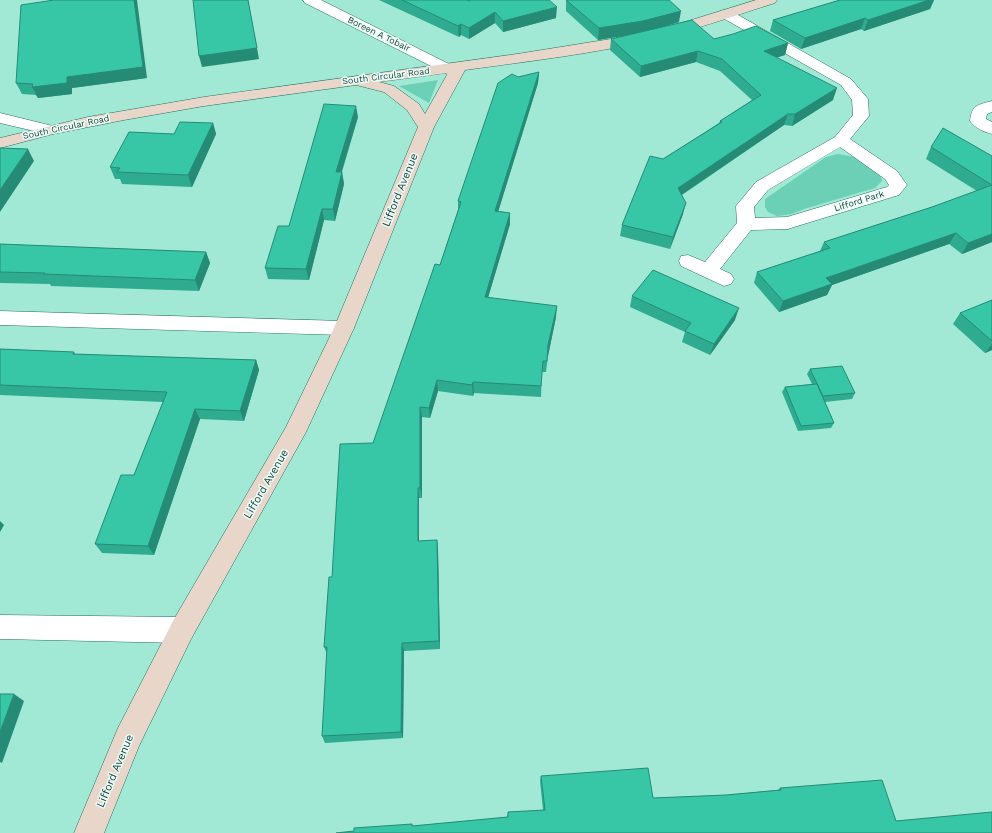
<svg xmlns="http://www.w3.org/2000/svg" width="992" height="833" font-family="'Work Sans',sans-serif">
<rect width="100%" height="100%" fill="#a1e9d4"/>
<path fill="#6cd0b6" d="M 438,80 L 429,103 L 399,86 Z
M 838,154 L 855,157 L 881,176 L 882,181 L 875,188 L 804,209 L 792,214 L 777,216 L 768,212 L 765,207 L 765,199 L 826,157 Z"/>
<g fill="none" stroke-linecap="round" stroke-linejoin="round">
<g stroke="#256f5e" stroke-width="1">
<path id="street" d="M 303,0 L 321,0 L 453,66 L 456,69 L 453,72 L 448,74 L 443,72 L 305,3 Z
M 726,10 L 731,11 L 851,79 L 868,99 L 869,116 L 850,139 L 897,171 L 907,185 L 899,195 L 794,227 L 788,229 L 751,230 L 720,269 L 731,274 L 734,279 L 731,284 L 724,286 L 681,266 L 679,261 L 681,256 L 688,255 L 705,262 L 737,223 L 736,206 L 756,182 L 835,137 L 853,115 L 852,100 L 841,85 L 721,17 L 719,14 L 721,11 ZM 840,147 L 885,179 L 889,185 L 887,187 L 787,217 L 755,218 L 754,207 L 768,190 Z
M 992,101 L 992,112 L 987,114 L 986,119 L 992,122 L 992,134 C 984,132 975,128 970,121 C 972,105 977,105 992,101 Z
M 0,113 L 53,126 L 55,129 L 53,132 L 47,134 L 0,123 Z
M 0,311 L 344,321 L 351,323 L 354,328 L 351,333 L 344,335 L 0,325 Z
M 0,615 L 182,617 L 191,621 L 195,630 L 191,639 L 182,643 L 0,639 Z"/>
</g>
<g stroke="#256f5e" stroke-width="1">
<path id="secondary" d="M 756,0 L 777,0 L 775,3 C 736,15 698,29 659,38 C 595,54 529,61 465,70 L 434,127 L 354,328 L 306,432 L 191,639 L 139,746 L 104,833 L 74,833 L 118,728 L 173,621 L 286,427 L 334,328 L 418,127 L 407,110 L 384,92 L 356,85 L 204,106 L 124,120 L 53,134 L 0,148 L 0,138 L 88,117 L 204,97 L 517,54 L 642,34 L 685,22 ZM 448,73 L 425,114 L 419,104 L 394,86 L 379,82 Z"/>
</g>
<use href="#street" fill="#fff" fill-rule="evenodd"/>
<use href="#secondary" fill="#e8d6ca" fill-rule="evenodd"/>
</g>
<path fill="#2fab90" d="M 379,0 L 467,0 L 556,18 L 503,32 L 495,23 L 469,39 L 461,35 L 459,37 Z
M 566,0 L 679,22 L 656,29 L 714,39 L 788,43 L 785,55 L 776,57 L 833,100 L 792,126 L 784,125 L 682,195 L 683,214 L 670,249 L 620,236 L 622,225 L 663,159 L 719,123 L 720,121 L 752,100 L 720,71 L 696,62 L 640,77 L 610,50 L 611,39 L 632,34 L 598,40 L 566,11 Z
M 840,0 L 934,0 L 930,9 L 864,31 L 861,29 L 801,49 L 770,31 L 773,20 Z
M 539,72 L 538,83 L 498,211 L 510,213 L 510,224 L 488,297 L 556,317 L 548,356 L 546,372 L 542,372 L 541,397 L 474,393 L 473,396 L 438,391 L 430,418 L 422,417 L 422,498 L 419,498 L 419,541 L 437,540 L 438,549 L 440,649 L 404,651 L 403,738 L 325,743 L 322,736 L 327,654 L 324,647 L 332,577 L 373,443 L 440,265 L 458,210 L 458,201 L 518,77 Z
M 147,78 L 72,88 L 72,94 L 38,98 L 36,95 L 22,94 L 16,83 Z
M 358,117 L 342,172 L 344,184 L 335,221 L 324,220 L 309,280 L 268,279 L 265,268 L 289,226 Z
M 213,123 L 216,134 L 192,187 L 122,184 L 120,179 L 115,179 L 110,167 L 174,134 Z
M 931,147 L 992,156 L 992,242 L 962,254 L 949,244 L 832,285 L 827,295 L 779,312 L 754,283 L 757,272 L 820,251 L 824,242 L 932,207 L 977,191 L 926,159 Z
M 0,244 L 206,252 L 210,263 L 199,291 L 51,286 L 50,284 L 0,283 Z
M 632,296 L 735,320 L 710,355 L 682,342 L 685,332 L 630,307 Z
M 992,300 L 992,350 L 985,353 L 953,324 L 960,313 Z
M 0,349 L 74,352 L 75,354 L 256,360 L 259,370 L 244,421 L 200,419 L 154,555 L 102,553 L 95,544 L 134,475 L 163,402 L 0,395 Z
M 810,369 L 855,393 L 852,399 L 825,402 L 834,423 L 831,428 L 798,431 L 782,392 L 785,387 L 812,384 L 807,374 Z
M 541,776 L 653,798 L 726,795 L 778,790 L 780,788 L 896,821 L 992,833 L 354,831 L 412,824 L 413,826 L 507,817 L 508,812 L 543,810 L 540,781 Z"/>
<path fill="#268b75" d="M 134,0 L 137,0 L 147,78 L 72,88 L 72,94 L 38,98 L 32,87 Z
M 248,0 L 259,59 L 202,67 L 199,56 Z
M 929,0 L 934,0 L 930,9 L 864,31 L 868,20 Z
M 557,7 L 556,18 L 503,32 L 503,21 Z
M 681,11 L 679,22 L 642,33 L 598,40 L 599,28 Z
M 495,12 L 495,23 L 469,39 L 469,28 Z
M 865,18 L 861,29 L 801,49 L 805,38 Z
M 461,24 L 461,35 L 459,37 L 458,26 Z
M 788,43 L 785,55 L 761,63 L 764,51 Z
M 698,51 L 696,62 L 640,77 L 641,66 Z
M 539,72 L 538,83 L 495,222 L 495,211 Z
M 837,88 L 833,100 L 792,126 L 795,114 Z
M 356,106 L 358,117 L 338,183 L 336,172 Z
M 788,114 L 784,125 L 675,199 L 678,188 Z
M 213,123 L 216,134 L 192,187 L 188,175 Z
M 28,149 L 34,161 L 0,212 L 0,190 Z
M 342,172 L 344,184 L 335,221 L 333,209 Z
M 686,203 L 683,214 L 670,249 L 673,237 Z
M 322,209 L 324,220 L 309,280 L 306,269 Z
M 510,213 L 510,224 L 485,308 L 485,297 Z
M 956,233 L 949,244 L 832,285 L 827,295 L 779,312 L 783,301 L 826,278 Z
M 992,234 L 992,242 L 962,254 L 968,243 Z
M 206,252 L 210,263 L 199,291 L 195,280 Z
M 557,306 L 556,317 L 548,356 L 548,345 Z
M 739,308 L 735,320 L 710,355 L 714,344 Z
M 992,344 L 992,350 L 985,353 Z
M 256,360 L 259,370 L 244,421 L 240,411 Z
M 437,380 L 438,391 L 430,418 L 429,408 Z
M 473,382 L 474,393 L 473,396 L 472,385 Z
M 420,407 L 422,417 L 422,498 L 420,488 Z
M 195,409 L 200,419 L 154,555 L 148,546 Z
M 418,488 L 419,498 L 419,550 L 418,541 Z
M 0,521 L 4,525 L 0,532 Z
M 437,540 L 438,549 L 440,649 L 439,641 Z
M 402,643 L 404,651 L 403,738 L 401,732 Z
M 14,694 L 24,701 L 2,763 L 0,762 L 0,732 Z"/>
<path fill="#37c7a7" stroke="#268b75" d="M 54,0 L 134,0 L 143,67 L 67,77 L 67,83 L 32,87 L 33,84 L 16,83 L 21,5 Z
M 193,0 L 248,0 L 257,48 L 199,56 Z
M 402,0 L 467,0 L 468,1 L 471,0 L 549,0 L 557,7 L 503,21 L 495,12 L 469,28 L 461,24 L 458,26 Z
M 566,0 L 669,0 L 681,11 L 643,21 L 599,28 Z
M 840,0 L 929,0 L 868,20 L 865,18 L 805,38 L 773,20 Z
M 692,20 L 714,39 L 733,34 L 756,26 L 788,43 L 764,51 L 837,88 L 795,114 L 788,114 L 678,188 L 686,203 L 673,237 L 622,225 L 650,156 L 663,159 L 722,122 L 720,121 L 761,95 L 722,59 L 698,51 L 641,66 L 611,39 Z
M 539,72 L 495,211 L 510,213 L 485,297 L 557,306 L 548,345 L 547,361 L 543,361 L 541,386 L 473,382 L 472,385 L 437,380 L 429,408 L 420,407 L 420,488 L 418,488 L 418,541 L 437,540 L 439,641 L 402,643 L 401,732 L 322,736 L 327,647 L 324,647 L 329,577 L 332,577 L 340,444 L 373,443 L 435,264 L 440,265 L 461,202 L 458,201 L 498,83 L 512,74 L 518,77 Z
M 324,104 L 356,106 L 336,172 L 342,172 L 333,209 L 322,209 L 306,269 L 265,268 L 278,226 L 289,226 Z
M 180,122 L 213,123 L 188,175 L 117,172 L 120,168 L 110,167 L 129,132 L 174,134 Z
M 943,128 L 992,156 L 992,185 L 931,147 Z
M 0,148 L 28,149 L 0,190 Z
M 992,185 L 992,234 L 968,243 L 956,233 L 826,278 L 832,284 L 783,301 L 757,272 L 830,248 L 824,242 L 932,207 Z
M 0,244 L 206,252 L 195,280 L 44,274 L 45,273 L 0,272 Z
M 653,270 L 739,308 L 714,344 L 685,331 L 691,323 L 632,296 Z
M 992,300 L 992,341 L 960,313 Z
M 0,349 L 74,352 L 73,354 L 256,360 L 240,411 L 195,409 L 148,546 L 95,544 L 121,475 L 134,475 L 167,392 L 0,385 Z
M 842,366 L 855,393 L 823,396 L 810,369 Z
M 817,384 L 834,423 L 801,426 L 785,387 Z
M 0,694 L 14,694 L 0,732 Z
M 648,768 L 653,798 L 726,795 L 781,790 L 780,788 L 882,780 L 896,821 L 992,812 L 992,833 L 336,833 L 354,831 L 354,828 L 412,824 L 412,826 L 508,817 L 508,812 L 545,810 L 541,776 Z"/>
<g text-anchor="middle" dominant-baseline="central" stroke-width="3" stroke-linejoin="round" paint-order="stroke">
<g font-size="9" fill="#1c3a32" stroke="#e9fef8">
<text transform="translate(379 34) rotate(26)">Boreen A Tobair</text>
<text transform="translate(386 76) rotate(-7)">South Circular Road</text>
<text transform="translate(66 127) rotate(-12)">South Circular Road</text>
<text transform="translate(859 201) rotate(-17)">Lifford Park</text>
</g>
<g font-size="11" fill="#1c3a32" stroke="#e9fef8">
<text transform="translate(400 190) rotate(-68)">Lifford Avenue</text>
<text transform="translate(266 484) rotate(-60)">Lifford Avenue</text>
<text transform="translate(115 771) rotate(-67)">Lifford Avenue</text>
</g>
</g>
</svg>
